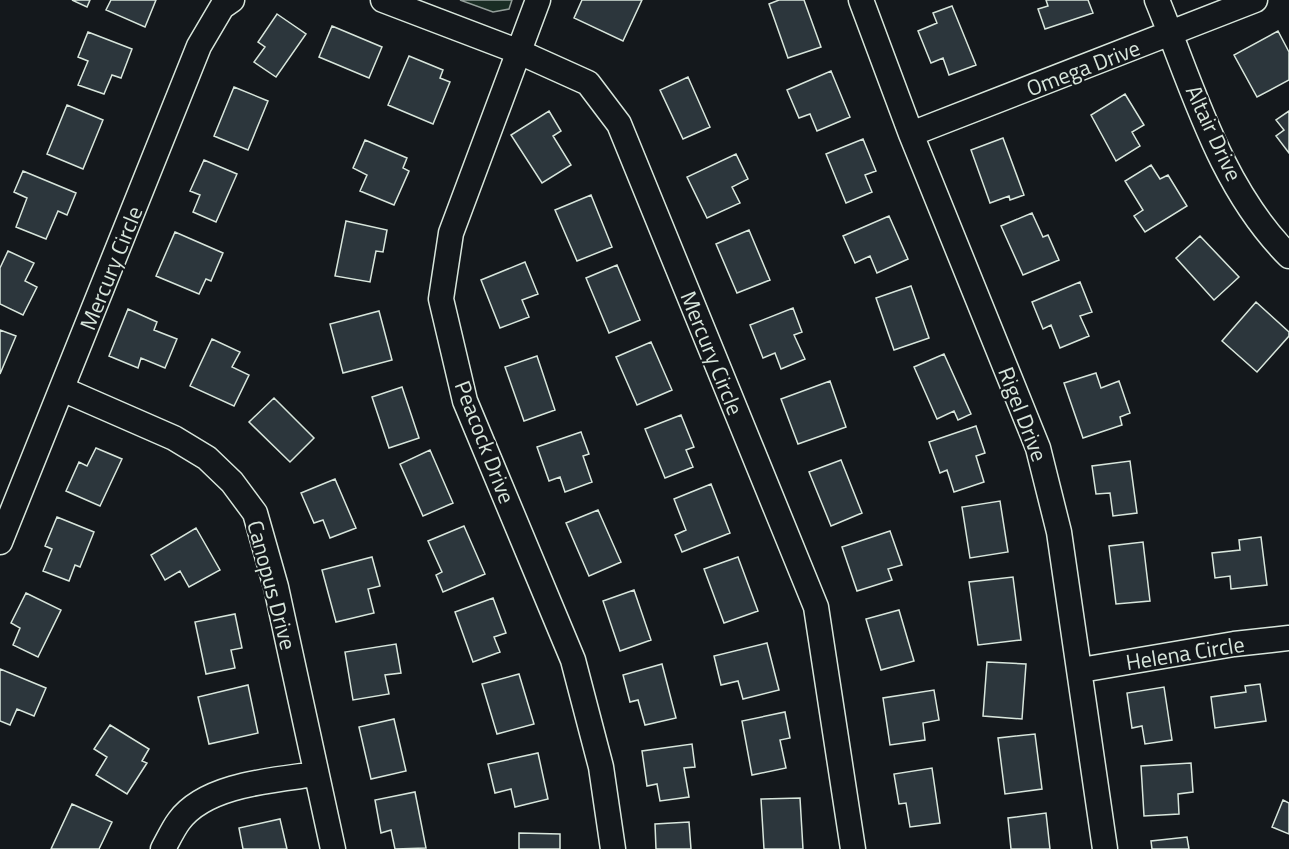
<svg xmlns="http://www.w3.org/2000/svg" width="1289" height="849" font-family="'Titillium Web',sans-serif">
<rect width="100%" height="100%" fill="#14181c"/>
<path fill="#1a2d24" stroke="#939e99" stroke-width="1.5" d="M 460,0 L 512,0 L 509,9 L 493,12 Z"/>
<path fill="#2c363c" stroke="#d8e6dc" stroke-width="1.5" d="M 72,0 L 90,0 L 87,7 Z
M 111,0 L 156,0 L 145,27 L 106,10 Z
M 582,0 L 642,0 L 623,41 L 574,18 Z
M 779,0 L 804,0 L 821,47 L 788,58 L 769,4 Z
M 1046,0 L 1088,0 L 1093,13 L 1045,29 L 1038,9 L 1048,6 Z
M 952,6 L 976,65 L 949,75 L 943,58 L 931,63 L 918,31 L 937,23 L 933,13 Z
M 277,14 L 306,34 L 276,77 L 254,62 L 265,47 L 258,42 Z
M 332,26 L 382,47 L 369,78 L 319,57 Z
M 1278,31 L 1289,52 L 1289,80 L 1257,97 L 1234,55 Z
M 88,32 L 132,49 L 121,78 L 112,75 L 104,94 L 78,85 L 88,61 L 78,57 Z
M 409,56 L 443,70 L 440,78 L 450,82 L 433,124 L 388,105 Z
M 831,71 L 850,117 L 817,131 L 810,114 L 799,118 L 787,90 Z
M 688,77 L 710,127 L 683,139 L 660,90 Z
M 234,87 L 268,101 L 248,150 L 214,136 Z
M 1125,94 L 1144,125 L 1132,132 L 1140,146 L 1116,161 L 1091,115 Z
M 67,105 L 103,120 L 83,169 L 47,154 Z
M 549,111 L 561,131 L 553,136 L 571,165 L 542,183 L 511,135 Z
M 1289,111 L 1289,153 L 1276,136 L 1284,130 L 1276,120 Z
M 1003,138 L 1024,195 L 1010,200 L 1009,196 L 990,203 L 971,150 Z
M 863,139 L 876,171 L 865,175 L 872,192 L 846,203 L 826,154 Z
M 365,140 L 407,158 L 403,168 L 409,171 L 394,205 L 360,191 L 367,175 L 353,168 Z
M 736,154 L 748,179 L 732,187 L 740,203 L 707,218 L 687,177 Z
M 204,160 L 237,174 L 216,222 L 193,212 L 200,195 L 190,191 Z
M 1151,165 L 1160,179 L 1168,175 L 1187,206 L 1145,232 L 1134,216 L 1143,210 L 1125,181 Z
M 23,171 L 76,193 L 67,215 L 58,211 L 46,239 L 16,227 L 27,198 L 14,192 Z
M 591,195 L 612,247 L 577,261 L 555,210 Z
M 1032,213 L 1043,237 L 1048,235 L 1059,260 L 1023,275 L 1001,226 Z
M 889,216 L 908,259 L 877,273 L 870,256 L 855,263 L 843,236 Z
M 346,221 L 387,230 L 383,252 L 376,251 L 370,282 L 335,276 Z
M 749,230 L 770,280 L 737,293 L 716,244 Z
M 175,232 L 223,253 L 211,281 L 206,279 L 199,294 L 156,276 Z
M 1200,236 L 1239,277 L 1214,300 L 1176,258 Z
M 8,251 L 34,263 L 25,281 L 37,287 L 23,315 L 0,304 L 0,268 Z
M 525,262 L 538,294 L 522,300 L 529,317 L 500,328 L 481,280 Z
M 617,265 L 640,320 L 609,333 L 586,278 Z
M 1080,282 L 1092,312 L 1080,316 L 1089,336 L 1060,348 L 1051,325 L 1043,329 L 1032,302 Z
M 911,286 L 929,338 L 894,350 L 876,298 Z
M 1256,302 L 1289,332 L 1289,336 L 1257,372 L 1222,341 Z
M 793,308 L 802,332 L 794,335 L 805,359 L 781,369 L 775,353 L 763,358 L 750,325 Z
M 128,309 L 157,322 L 154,330 L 177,339 L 165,368 L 141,358 L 138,368 L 109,356 Z
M 379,311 L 392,360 L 343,373 L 330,324 Z
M 0,330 L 16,336 L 0,374 Z
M 212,339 L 240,352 L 232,367 L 249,375 L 234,406 L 190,386 Z
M 651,342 L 672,390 L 637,405 L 616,357 Z
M 944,354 L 971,414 L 958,420 L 954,411 L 937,419 L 914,367 Z
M 537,356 L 555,410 L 524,421 L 505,367 Z
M 1096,373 L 1101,388 L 1119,381 L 1130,413 L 1120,417 L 1122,425 L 1083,438 L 1064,383 Z
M 830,381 L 846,427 L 798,444 L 781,399 Z
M 402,387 L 419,438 L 389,448 L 372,397 Z
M 274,398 L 314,438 L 290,462 L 249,422 Z
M 681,415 L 694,447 L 686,450 L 693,467 L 665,478 L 645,429 Z
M 976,426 L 985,453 L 976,456 L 984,482 L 954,492 L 947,470 L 940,473 L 929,442 Z
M 581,432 L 589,454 L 583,456 L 592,482 L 565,492 L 560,477 L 549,481 L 537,447 Z
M 96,448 L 122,459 L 100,506 L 66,491 L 79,462 L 87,466 Z
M 430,450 L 453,503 L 423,516 L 400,464 Z
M 841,460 L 862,513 L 831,526 L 809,472 Z
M 1130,461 L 1137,513 L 1113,516 L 1110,493 L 1096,494 L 1092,466 Z
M 335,479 L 356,528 L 330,538 L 323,520 L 314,523 L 301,493 Z
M 711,484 L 730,533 L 682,552 L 675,535 L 686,530 L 674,499 Z
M 1000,501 L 1008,552 L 970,558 L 962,507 Z
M 598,510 L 621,562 L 589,576 L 566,523 Z
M 57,517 L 94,532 L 80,567 L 75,565 L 69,581 L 43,571 L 52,549 L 45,546 Z
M 464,526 L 485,574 L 443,592 L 436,575 L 442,572 L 428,541 Z
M 196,528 L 220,570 L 189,587 L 180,571 L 165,580 L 151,555 Z
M 890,531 L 902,565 L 888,569 L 892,580 L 857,591 L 842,547 Z
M 1261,537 L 1267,585 L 1231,589 L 1230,576 L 1215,578 L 1212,553 L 1240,550 L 1239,540 Z
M 1143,542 L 1150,601 L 1116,604 L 1109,546 Z
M 372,557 L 380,586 L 368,589 L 374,613 L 336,622 L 322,570 Z
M 738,557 L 758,611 L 724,623 L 704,569 Z
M 1013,577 L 1021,640 L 978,645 L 969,582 Z
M 634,590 L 651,640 L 620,651 L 603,601 Z
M 26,593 L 61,610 L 38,657 L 13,645 L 20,628 L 11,623 Z
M 493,598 L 506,633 L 494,637 L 500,652 L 473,662 L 455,612 Z
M 899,610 L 914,661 L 881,670 L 866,619 Z
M 235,614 L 242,648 L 231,650 L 235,668 L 206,674 L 195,622 Z
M 767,643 L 779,690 L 743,699 L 738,681 L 721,685 L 714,656 Z
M 396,644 L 401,673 L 385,675 L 389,694 L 353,700 L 345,652 Z
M 987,662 L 1026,664 L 1022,719 L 983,716 Z
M 662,664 L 676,718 L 645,725 L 638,700 L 630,702 L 623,675 Z
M 0,669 L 46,688 L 34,716 L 17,709 L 10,725 L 0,721 Z
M 519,674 L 534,724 L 497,734 L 482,684 Z
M 1260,684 L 1266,721 L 1215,728 L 1211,697 L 1246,692 L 1245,686 Z
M 248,685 L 258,733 L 209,744 L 198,697 Z
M 1164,687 L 1172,740 L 1145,744 L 1142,726 L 1132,728 L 1127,693 Z
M 934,690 L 939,720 L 923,723 L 925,740 L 890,745 L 883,698 Z
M 785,712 L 790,738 L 780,740 L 786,768 L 752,775 L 742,721 Z
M 394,719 L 406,771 L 371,779 L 359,727 Z
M 110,725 L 149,749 L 142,761 L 147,763 L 127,794 L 96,775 L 107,757 L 94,749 Z
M 1035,734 L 1042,789 L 1005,794 L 998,738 Z
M 692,744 L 695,767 L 684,768 L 689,797 L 660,801 L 657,784 L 647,786 L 642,751 Z
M 538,753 L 548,799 L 515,807 L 511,789 L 495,793 L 488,764 Z
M 1191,763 L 1193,792 L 1178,794 L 1179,814 L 1144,816 L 1141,766 Z
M 932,768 L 940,823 L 910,827 L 906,803 L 899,804 L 894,774 Z
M 415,792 L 426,848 L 395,849 L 391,830 L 381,833 L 375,800 Z
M 800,798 L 803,849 L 764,849 L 761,799 Z
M 1283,800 L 1289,803 L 1289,834 L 1272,827 Z
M 72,804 L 112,822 L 99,849 L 51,849 Z
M 1046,813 L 1050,849 L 1011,849 L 1008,818 Z
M 280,819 L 287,849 L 243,849 L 239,828 Z
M 689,822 L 691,849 L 656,849 L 655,824 Z
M 519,833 L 560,834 L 560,849 L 519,849 Z
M 1187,837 L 1189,849 L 1152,849 L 1151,841 Z"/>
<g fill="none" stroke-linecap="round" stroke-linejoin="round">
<g stroke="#d8e6dc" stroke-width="27">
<path id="minor" d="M 383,0 L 517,51 L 588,83 L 619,124 L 816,607 L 853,849
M 538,0 L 451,233 L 441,299 L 465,401 L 573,660 L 601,767 L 613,849
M 861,0 L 911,134 L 1038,448 L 1059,532 L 1105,849
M 1157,0 C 1193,88 1220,187 1289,256
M 911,134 L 1255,0
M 62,389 L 174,438 L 207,458 L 232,482 L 255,513 L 276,587 L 333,849
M 0,542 L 199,46 L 222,7 L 232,0
M 1081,670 L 1234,644 L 1289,638
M 163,849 C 168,840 173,829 179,821 C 206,784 275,780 316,774"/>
</g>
<use href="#minor" stroke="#14181c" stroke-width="24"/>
</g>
<g text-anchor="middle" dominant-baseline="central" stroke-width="4.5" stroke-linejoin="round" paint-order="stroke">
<g font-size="22" fill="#d8e6dc" stroke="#14181c">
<text transform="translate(1083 68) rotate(-21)">Omega Drive</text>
<text transform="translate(1214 133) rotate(65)">Altair Drive</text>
<text transform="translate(111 268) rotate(-68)">Mercury Circle</text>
<text transform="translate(712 353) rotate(68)">Mercury Circle</text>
<text transform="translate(1023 414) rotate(69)">Rigel Drive</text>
<text transform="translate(485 442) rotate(69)">Peacock Drive</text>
<text transform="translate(272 585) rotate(75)">Canopus Drive</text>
<text transform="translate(1185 653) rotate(-9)">Helena Circle</text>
</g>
</g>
</svg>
